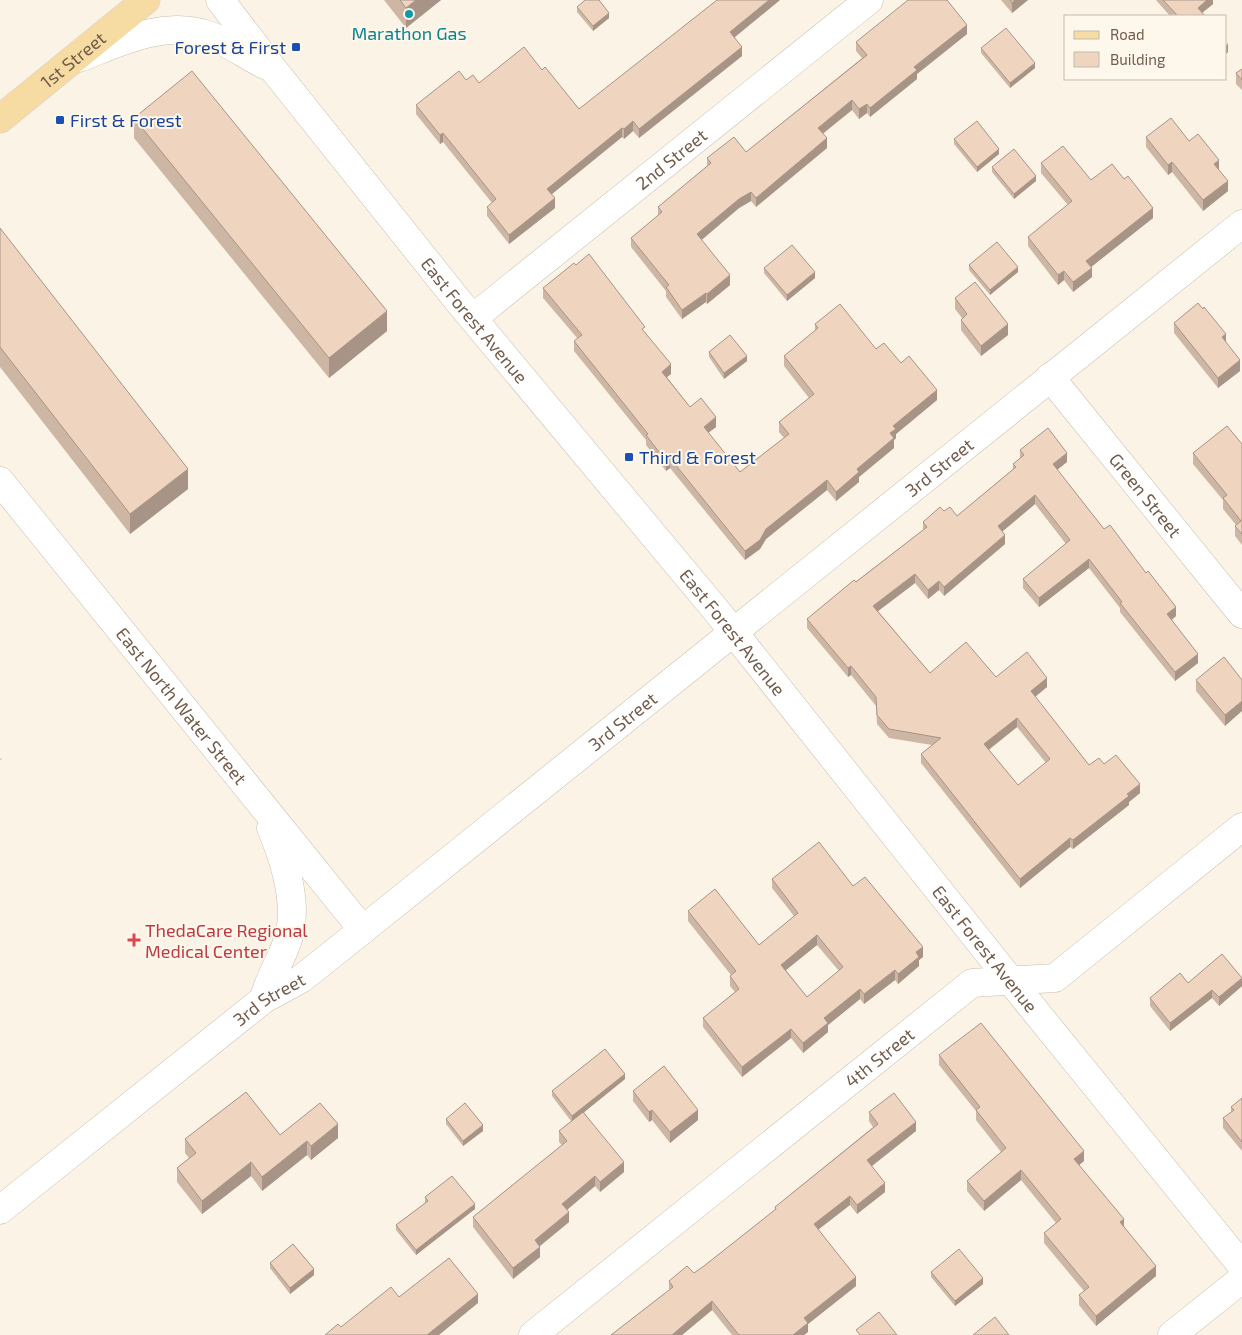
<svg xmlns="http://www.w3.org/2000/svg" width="1242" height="1335" font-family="'Exo 2',sans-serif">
<rect width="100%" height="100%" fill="#fbf4e6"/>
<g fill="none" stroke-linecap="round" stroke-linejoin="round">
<g stroke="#ccbcad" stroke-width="29">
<g id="minor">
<path id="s1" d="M 220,0 L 273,69 L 459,302 L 715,609 L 1010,980 L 1242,1266"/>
<path d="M 79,58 C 121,42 165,19 211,36 C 229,43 247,56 265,65"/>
<path id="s2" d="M 473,318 L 869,0"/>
<path id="s3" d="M 1050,377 L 1242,614"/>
<path id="s4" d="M 0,481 L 363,930"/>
<path d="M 264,999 C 269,975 285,956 290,932 C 297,898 284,859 271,828"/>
<path id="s5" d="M 0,1210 L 264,999 L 301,979 L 335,952 L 1242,224"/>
<path id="s6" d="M 533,1335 L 972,983 L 1055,978 L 1242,827"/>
<path d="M 1172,1335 L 1242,1279"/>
</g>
</g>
<g stroke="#d8d1cd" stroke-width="29">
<g id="major">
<path id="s7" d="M 0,119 L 146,0"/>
</g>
</g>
<path stroke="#d4b8a2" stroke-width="3" stroke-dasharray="1 4" stroke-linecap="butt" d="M 0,759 L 2,762"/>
<use href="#minor" stroke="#fff" stroke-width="28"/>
<use href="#major" stroke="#f6dba2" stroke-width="28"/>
</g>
<path fill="#ceb6a4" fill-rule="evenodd" d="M 384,0 L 441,0 L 406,28 Z
M 780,0 L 735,37 L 742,56 L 639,138 L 633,131 L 624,139 L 622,137 L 552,194 L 555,208 L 509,244 L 487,216 L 487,207 L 492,203 L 443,142 L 440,144 L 416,114 L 416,105 L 466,80 L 479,83 L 542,70 L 579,109 Z
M 1001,0 L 1028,0 L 1012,13 Z
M 1156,0 L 1213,0 L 1213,4 L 1202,13 L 1205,16 L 1170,16 Z
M 577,7 L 609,18 L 593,31 L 577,12 Z
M 967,34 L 917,74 L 917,79 L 870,117 L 867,113 L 859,119 L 852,110 L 823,134 L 827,148 L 756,207 L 751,201 L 739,208 L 701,240 L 730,285 L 707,304 L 706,302 L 682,319 L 666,297 L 666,291 L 631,247 L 631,238 L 658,216 L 658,207 L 707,166 L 707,158 L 746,152 L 862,58 L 856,51 L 856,42 Z
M 981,48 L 1035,68 L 1010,88 L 981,53 Z
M 1242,69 L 1242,90 L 1236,84 L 1236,73 Z
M 134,118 L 387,331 L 329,378 L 134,138 Z
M 1146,137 L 1189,141 L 1219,170 L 1228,191 L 1203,211 L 1172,172 L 1168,175 L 1146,147 Z
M 954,139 L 999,154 L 977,172 L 954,144 Z
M 1041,163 L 1091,180 L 1153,218 L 1091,267 L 1092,277 L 1073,292 L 1064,280 L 1058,285 L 1028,246 L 1028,237 L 1068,205 L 1041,173 Z
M 992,167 L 1036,181 L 1014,199 L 992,172 Z
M 0,228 L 188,489 L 130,534 L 0,367 Z
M 969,265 L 1018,272 L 990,295 L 969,270 Z
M 764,268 L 815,278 L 787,301 L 764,273 Z
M 543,288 L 645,332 L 671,374 L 667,377 L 690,407 L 716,427 L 708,433 L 740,472 L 784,438 L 779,432 L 779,422 L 809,398 L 784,366 L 784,356 L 815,331 L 815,324 L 876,349 L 901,363 L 937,400 L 896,434 L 896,438 L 894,440 L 894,448 L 859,477 L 859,482 L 836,501 L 827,490 L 766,539 L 760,549 L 745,560 L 670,468 L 666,471 L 646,445 L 646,440 L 574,351 L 574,341 L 578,339 L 543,298 Z
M 955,298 L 1008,335 L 981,356 L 961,330 L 961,320 L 962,318 L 955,309 Z
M 1174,323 L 1226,342 L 1240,371 L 1218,388 L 1174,333 Z
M 709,352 L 747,361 L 724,379 L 709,357 Z
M 1242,444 L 1242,545 L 1235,536 L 1235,526 L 1236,525 L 1223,509 L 1223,500 L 1193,464 L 1193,453 Z
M 1020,450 L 1067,462 L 1057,470 L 1104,529 L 1176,616 L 1172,620 L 1198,663 L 1175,681 L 1120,612 L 1120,608 L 1089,568 L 1039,607 L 1023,588 L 1023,579 L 1066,544 L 1035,504 L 1002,532 L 1005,544 L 944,596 L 939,590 L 928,599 L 915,583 L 878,611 L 930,673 L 996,677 L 1047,687 L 1035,697 L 1089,765 L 1104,764 L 1140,793 L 1129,802 L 1129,805 L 1073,849 L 1070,847 L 1020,888 L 921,763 L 921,754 L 932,745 L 889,738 L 877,724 L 876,706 L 851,675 L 848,677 L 807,628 L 807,619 L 923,530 L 923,522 L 944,511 L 957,516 L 1013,469 L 1013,464 L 1020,459 ZM 1017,727 L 1046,763 L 1018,785 L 989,750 Z
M 1196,680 L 1242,680 L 1225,726 L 1196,691 Z
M 772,879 L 853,886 L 923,957 L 919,960 L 919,966 L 898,984 L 895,980 L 864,1004 L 860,999 L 828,1025 L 828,1032 L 803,1053 L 791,1038 L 742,1077 L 703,1027 L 703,1018 L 735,992 L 730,986 L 730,976 L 731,975 L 688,921 L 688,911 L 759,945 L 794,916 L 772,888 ZM 817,945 L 839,971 L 807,997 L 786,970 Z
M 1188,983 L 1242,986 L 1219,1006 L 1212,998 L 1170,1031 L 1150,1006 L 1150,998 Z
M 939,1055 L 1084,1161 L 1079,1165 L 1124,1226 L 1156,1276 L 1096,1326 L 1079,1305 L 1079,1295 L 1084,1291 L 1044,1243 L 1044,1233 L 1056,1223 L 1021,1180 L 984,1211 L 967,1191 L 967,1181 L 1001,1152 L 976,1120 L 976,1111 L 939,1065 Z
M 625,1079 L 584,1112 L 624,1172 L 600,1192 L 595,1186 L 567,1210 L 569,1222 L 540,1246 L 540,1257 L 513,1279 L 473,1227 L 473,1217 L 562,1145 L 559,1142 L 559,1131 L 571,1121 L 552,1096 L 552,1091 Z
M 633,1091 L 698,1120 L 670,1143 L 652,1120 L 649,1122 L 633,1101 Z
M 1242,1098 L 1242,1151 L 1223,1128 L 1223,1118 L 1231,1112 L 1231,1107 Z
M 869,1112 L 916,1131 L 871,1166 L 885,1192 L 857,1214 L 850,1205 L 818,1229 L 856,1286 L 808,1324 L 808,1332 L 804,1335 L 732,1335 L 712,1310 L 682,1335 L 611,1335 L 669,1290 L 669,1281 L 694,1273 L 704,1266 L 775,1210 L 775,1207 L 873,1127 L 869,1121 Z
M 446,1119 L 483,1131 L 463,1146 L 446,1124 Z
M 280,1135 L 338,1138 L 311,1160 L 307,1155 L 262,1191 L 251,1176 L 202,1214 L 177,1182 L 177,1168 L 189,1158 L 185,1153 L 185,1139 Z
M 425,1197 L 475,1209 L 416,1255 L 396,1230 L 396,1225 L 425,1203 Z
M 270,1263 L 314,1275 L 290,1294 L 270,1268 Z
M 931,1272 L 983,1284 L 955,1306 L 931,1277 Z"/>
<path fill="#a79486" d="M 416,0 L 441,0 L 406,28 L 406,8 Z
M 769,0 L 780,0 L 730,41 L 730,32 Z
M 1015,0 L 1028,0 L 1012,13 L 1012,3 Z
M 1207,0 L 1213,0 L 1213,4 L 1198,16 L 1198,8 Z
M 609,13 L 609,18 L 593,31 L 593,26 Z
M 967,25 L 967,34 L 917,74 L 917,79 L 870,117 L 870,108 L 914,67 Z
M 1228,43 L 1228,52 L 1226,54 L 1226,46 Z
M 742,47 L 742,56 L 639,138 L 639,129 Z
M 1035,63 L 1035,68 L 1010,88 L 1010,83 Z
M 852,100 L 852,110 L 818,137 L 818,128 Z
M 867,104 L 867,113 L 859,119 L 859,109 Z
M 633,121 L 633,131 L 624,139 L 624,129 Z
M 622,128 L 622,137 L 547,198 L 547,189 Z
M 443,133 L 443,142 L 440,144 L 440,135 Z
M 827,138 L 827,148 L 756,207 L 756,198 Z
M 999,149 L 999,154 L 977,172 L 977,167 Z
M 1219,160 L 1219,171 L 1214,164 Z
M 1172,162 L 1172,172 L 1168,175 L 1168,165 Z
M 1036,176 L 1036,181 L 1014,199 L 1014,194 Z
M 1228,181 L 1228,191 L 1203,211 L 1203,200 Z
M 751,192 L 751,201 L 739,208 L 697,244 L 697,234 L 739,199 Z
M 555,198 L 555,208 L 509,244 L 509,235 Z
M 1153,208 L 1153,218 L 1086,271 L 1086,261 Z
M 1018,267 L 1018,272 L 990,295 L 990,290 Z
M 1092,268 L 1092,277 L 1073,292 L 1073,282 Z
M 1064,271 L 1064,280 L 1058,285 L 1058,275 Z
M 815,272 L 815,278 L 787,301 L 787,295 Z
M 730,275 L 730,285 L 707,304 L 707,294 Z
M 706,293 L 706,302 L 682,319 L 682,310 Z
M 387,311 L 387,331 L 329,378 L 329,358 Z
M 1008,324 L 1008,335 L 981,356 L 981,346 Z
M 1226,334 L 1226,344 L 1222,337 Z
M 747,356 L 747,361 L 724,379 L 724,373 Z
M 1240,360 L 1240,371 L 1218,388 L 1218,378 Z
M 671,364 L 671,374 L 662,381 L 662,372 Z
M 937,390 L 937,400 L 896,434 L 896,438 L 894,440 L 894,448 L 859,477 L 859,482 L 836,501 L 836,492 L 890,433 L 893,426 Z
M 716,417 L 716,427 L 704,436 L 704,427 Z
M 1067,453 L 1067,462 L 1053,473 L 1053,464 Z
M 670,458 L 670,468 L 666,471 L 666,461 Z
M 188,469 L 188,489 L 130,534 L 130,514 Z
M 827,480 L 827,490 L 766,539 L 760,549 L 745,560 L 745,551 L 766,529 Z
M 1035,495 L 1035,504 L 998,535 L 998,526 Z
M 1005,535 L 1005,544 L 944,596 L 944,587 Z
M 1089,559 L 1089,568 L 1039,607 L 1039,598 Z
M 915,574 L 915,583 L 873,615 L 873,606 Z
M 939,581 L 939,590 L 928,599 L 928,590 Z
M 1176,607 L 1176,616 L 1167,623 L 1167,614 Z
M 1198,654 L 1198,663 L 1175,681 L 1175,672 Z
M 851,666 L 851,675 L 848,677 L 848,668 Z
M 1047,678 L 1047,687 L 1031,700 L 1031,691 Z
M 1242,701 L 1242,711 L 1225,726 L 1225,715 Z
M 1017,718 L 1017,727 L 984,753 L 984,744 Z
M 1140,784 L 1140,793 L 1129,802 L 1129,805 L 1073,849 L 1073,840 Z
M 1070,838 L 1070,847 L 1020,888 L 1020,879 Z
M 817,935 L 817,945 L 781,974 L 781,965 Z
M 923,947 L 923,957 L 919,960 L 919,966 L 898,984 L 898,974 L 916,952 Z
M 895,970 L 895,980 L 864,1004 L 864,994 Z
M 1242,978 L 1242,986 L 1219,1006 L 1219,997 Z
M 860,989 L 860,999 L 828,1025 L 828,1032 L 803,1053 L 803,1043 L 824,1018 Z
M 1212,990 L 1212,998 L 1170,1031 L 1170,1023 Z
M 791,1029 L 791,1038 L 742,1077 L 742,1067 Z
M 625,1074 L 625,1079 L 572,1122 L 572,1116 Z
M 652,1110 L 652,1120 L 649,1122 L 649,1112 Z
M 698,1110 L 698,1120 L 670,1143 L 670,1132 Z
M 916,1122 L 916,1131 L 867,1170 L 867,1160 Z
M 338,1124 L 338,1138 L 311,1160 L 311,1146 Z
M 483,1125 L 483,1131 L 463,1146 L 463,1141 Z
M 307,1141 L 307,1155 L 262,1191 L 262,1177 Z
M 1084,1151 L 1084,1161 L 1074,1169 L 1074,1159 Z
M 251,1162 L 251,1176 L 202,1214 L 202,1201 Z
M 624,1162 L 624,1172 L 600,1192 L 600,1182 Z
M 1021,1170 L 1021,1180 L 984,1211 L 984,1201 Z
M 595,1176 L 595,1186 L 562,1214 L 562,1204 Z
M 885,1183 L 885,1192 L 857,1214 L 857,1205 Z
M 850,1196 L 850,1205 L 814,1233 L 814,1224 Z
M 475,1204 L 475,1209 L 416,1255 L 416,1250 Z
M 569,1212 L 569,1222 L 535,1250 L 535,1240 Z
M 1124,1219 L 1124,1229 L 1120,1222 Z
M 540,1247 L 540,1257 L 513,1279 L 513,1268 Z
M 1156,1266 L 1156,1276 L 1096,1326 L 1096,1316 Z
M 314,1269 L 314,1275 L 290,1294 L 290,1288 Z
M 856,1277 L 856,1286 L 808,1324 L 808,1332 L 804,1335 L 793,1335 L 804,1318 Z
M 983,1278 L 983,1284 L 955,1306 L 955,1301 Z
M 478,1294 L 478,1303 L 439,1335 L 427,1335 Z
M 712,1301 L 712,1310 L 682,1335 L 672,1335 Z"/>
<path fill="#efd4bf" stroke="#a79486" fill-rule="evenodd" d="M 400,0 L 416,0 L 406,8 Z
M 585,0 L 599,0 L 609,13 L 593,26 L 577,7 Z
M 717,0 L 769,0 L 730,32 L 742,47 L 639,129 L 633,121 L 624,129 L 622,128 L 547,189 L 555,198 L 509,235 L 487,207 L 496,199 L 443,133 L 440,135 L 416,105 L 459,71 L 466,80 L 473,75 L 479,83 L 524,47 L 542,70 L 545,67 L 579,109 Z
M 908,0 L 947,0 L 967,25 L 914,67 L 917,70 L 870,108 L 867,104 L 859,109 L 852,100 L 818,128 L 827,138 L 756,198 L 751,192 L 739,199 L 697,234 L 730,275 L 707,294 L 706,293 L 682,310 L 666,287 L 669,285 L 631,238 L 662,212 L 658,207 L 711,163 L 707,158 L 734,137 L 746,152 L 867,55 L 856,42 Z
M 1010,0 L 1015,0 L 1012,3 Z
M 1163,0 L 1207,0 L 1198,8 L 1205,16 L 1178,16 Z
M 1006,28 L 1035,63 L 1010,83 L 981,48 Z
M 1242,69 L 1242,80 L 1236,73 Z
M 192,71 L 387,311 L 329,358 L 134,118 Z
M 1171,118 L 1189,141 L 1198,134 L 1219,160 L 1214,164 L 1228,181 L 1203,200 L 1172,162 L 1168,165 L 1146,137 Z
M 977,121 L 999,149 L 977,167 L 954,139 Z
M 1063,146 L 1091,180 L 1112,164 L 1124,179 L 1128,176 L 1153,208 L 1086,261 L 1092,268 L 1073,282 L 1064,271 L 1058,275 L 1028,237 L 1072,201 L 1041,163 Z
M 1014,149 L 1036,176 L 1014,194 L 992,167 Z
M 0,228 L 188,469 L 130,514 L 0,347 Z
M 997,242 L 1018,267 L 990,290 L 969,265 Z
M 792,245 L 815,272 L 787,295 L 764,268 Z
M 589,254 L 645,327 L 642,329 L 671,364 L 662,372 L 690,407 L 701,398 L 716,417 L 704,427 L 740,472 L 789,434 L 779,422 L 814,394 L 784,356 L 818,328 L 815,324 L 840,304 L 876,349 L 884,343 L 901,363 L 909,356 L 937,390 L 893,426 L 896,429 L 890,433 L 894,438 L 857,469 L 859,472 L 836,492 L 827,480 L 766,529 L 760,540 L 745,551 L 670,458 L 666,461 L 646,435 L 648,434 L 574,341 L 582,335 L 543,288 L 574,263 L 576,265 Z
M 975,282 L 1008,324 L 981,346 L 961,320 L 967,314 L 955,298 Z
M 1198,303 L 1203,309 L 1204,307 L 1226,334 L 1222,337 L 1240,360 L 1218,378 L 1174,323 Z
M 730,335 L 747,356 L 724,373 L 709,352 Z
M 1227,426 L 1242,444 L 1242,534 L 1235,526 L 1241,521 L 1223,498 L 1227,495 L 1193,453 Z
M 1048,428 L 1067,453 L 1053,464 L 1104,529 L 1110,525 L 1146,573 L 1148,571 L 1176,607 L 1167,614 L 1198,654 L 1175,672 L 1120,603 L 1122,602 L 1089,559 L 1039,598 L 1023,579 L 1070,540 L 1035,495 L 998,526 L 1005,535 L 944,587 L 939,581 L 928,590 L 915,574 L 873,606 L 930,673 L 966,642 L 996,677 L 1027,652 L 1047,678 L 1031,691 L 1089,765 L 1099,758 L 1104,764 L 1116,755 L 1140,784 L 1127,794 L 1129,796 L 1073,840 L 1070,838 L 1020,879 L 921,754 L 941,738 L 889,729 L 877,715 L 876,697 L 851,666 L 848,668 L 807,619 L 854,580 L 856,582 L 927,527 L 923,522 L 940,507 L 944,511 L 950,507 L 957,516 L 1016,467 L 1013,464 L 1024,455 L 1020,450 ZM 1017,718 L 1050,759 L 1018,785 L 984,744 Z
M 1224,657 L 1242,680 L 1242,701 L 1225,715 L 1196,680 Z
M 819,842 L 853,886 L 865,877 L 923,947 L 916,952 L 919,957 L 898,974 L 895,970 L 864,994 L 860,989 L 824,1018 L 828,1023 L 803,1043 L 791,1029 L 742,1067 L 703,1018 L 739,989 L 730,976 L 736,971 L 688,911 L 715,889 L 759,945 L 798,913 L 772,879 ZM 817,935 L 843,967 L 807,997 L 781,965 Z
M 1222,954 L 1242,978 L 1219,997 L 1212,990 L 1170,1023 L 1150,998 L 1180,973 L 1188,983 Z
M 981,1023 L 1084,1151 L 1074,1159 L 1124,1219 L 1120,1222 L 1156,1266 L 1096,1316 L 1079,1295 L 1089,1287 L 1044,1233 L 1061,1219 L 1021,1170 L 984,1201 L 967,1181 L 1006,1148 L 976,1110 L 980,1107 L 939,1055 Z
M 605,1049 L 625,1074 L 572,1116 L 552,1091 Z
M 664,1066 L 698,1110 L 670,1132 L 652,1110 L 649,1112 L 633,1091 Z
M 246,1092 L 280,1135 L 320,1103 L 338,1124 L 311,1146 L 307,1141 L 262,1177 L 251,1162 L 202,1201 L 177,1168 L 196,1153 L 185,1139 Z
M 894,1093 L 916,1122 L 867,1160 L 885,1183 L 857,1205 L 850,1196 L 814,1224 L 856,1277 L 804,1318 L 808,1323 L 793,1335 L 739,1335 L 712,1301 L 672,1335 L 611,1335 L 673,1287 L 669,1281 L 687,1266 L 694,1273 L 704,1266 L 776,1209 L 775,1207 L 878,1124 L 869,1112 Z
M 1242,1098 L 1242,1142 L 1223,1118 L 1234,1110 L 1231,1107 Z
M 465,1103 L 483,1125 L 463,1141 L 446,1119 Z
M 583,1112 L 624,1162 L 600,1182 L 595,1176 L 562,1204 L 569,1212 L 535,1240 L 540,1247 L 513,1268 L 473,1217 L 567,1141 L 559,1131 Z
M 452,1176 L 475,1204 L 416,1250 L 396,1225 L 428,1201 L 425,1197 Z
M 293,1244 L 314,1269 L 290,1288 L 270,1263 Z
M 959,1249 L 983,1278 L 955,1301 L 931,1272 Z
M 449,1258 L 478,1294 L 427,1335 L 325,1335 L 338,1324 L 341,1327 L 391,1287 L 399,1297 Z
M 879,1312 L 897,1335 L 860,1335 L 856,1330 Z
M 995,1317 L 1009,1335 L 973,1335 Z"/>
<circle fill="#0f9aa8" stroke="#fef8ec" stroke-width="2" cx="409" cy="14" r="5"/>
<g fill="#1a4fb4" stroke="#fef8ec" stroke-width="2">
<rect x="291" y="42" width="10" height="10" rx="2.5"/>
<rect x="55" y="115" width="10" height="10" rx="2.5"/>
<rect x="624" y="452" width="10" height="10" rx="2.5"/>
</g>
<path fill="#e0444e" stroke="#fef8ec" stroke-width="2" d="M131.5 932.5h5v5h5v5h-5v5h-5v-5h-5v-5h5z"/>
<g text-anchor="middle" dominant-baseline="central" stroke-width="4" stroke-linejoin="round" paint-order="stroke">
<g font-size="18" fill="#0d838f" stroke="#fef8ec">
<text x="409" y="33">Marathon Gas</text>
</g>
<g font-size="18" fill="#164399" stroke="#fef8ec" text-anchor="start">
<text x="286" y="47" text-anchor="end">Forest &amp; First</text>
<text x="70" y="120">First &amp; Forest</text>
<text x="639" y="457">Third &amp; Forest</text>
</g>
<g font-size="18" fill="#735c4c" stroke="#fef8ec">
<text stroke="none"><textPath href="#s7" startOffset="94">1st Street</textPath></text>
<text stroke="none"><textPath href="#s2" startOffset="254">2nd Street</textPath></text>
<text stroke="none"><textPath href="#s1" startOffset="409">East Forest Avenue</textPath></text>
<text stroke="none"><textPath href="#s5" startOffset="1198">3rd Street</textPath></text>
<text stroke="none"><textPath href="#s3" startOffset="152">Green Street</textPath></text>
<text stroke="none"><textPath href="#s1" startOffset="814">East Forest Avenue</textPath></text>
<text stroke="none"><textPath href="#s4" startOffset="289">East North Water Street</textPath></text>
<text stroke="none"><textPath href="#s5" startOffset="792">3rd Street</textPath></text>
<text stroke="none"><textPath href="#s1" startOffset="1219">East Forest Avenue</textPath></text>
<text stroke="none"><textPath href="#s5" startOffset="342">3rd Street</textPath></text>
<text stroke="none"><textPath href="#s6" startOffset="444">4th Street</textPath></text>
</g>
<g font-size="18" fill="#be3a42" stroke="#fef8ec" text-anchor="start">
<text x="145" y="930">ThedaCare Regional<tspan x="145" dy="21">Medical Center</tspan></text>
</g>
</g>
<rect x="1064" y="15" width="162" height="65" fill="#fef8ec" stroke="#c6baac"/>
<rect x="1074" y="31" width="25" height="8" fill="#f6dba2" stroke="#c6baac"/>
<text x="1110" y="40" font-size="15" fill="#735c4c">Road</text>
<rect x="1074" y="52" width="25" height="15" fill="#efd4bf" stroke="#c6baac"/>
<text x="1110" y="65" font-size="15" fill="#735c4c">Building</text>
</svg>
